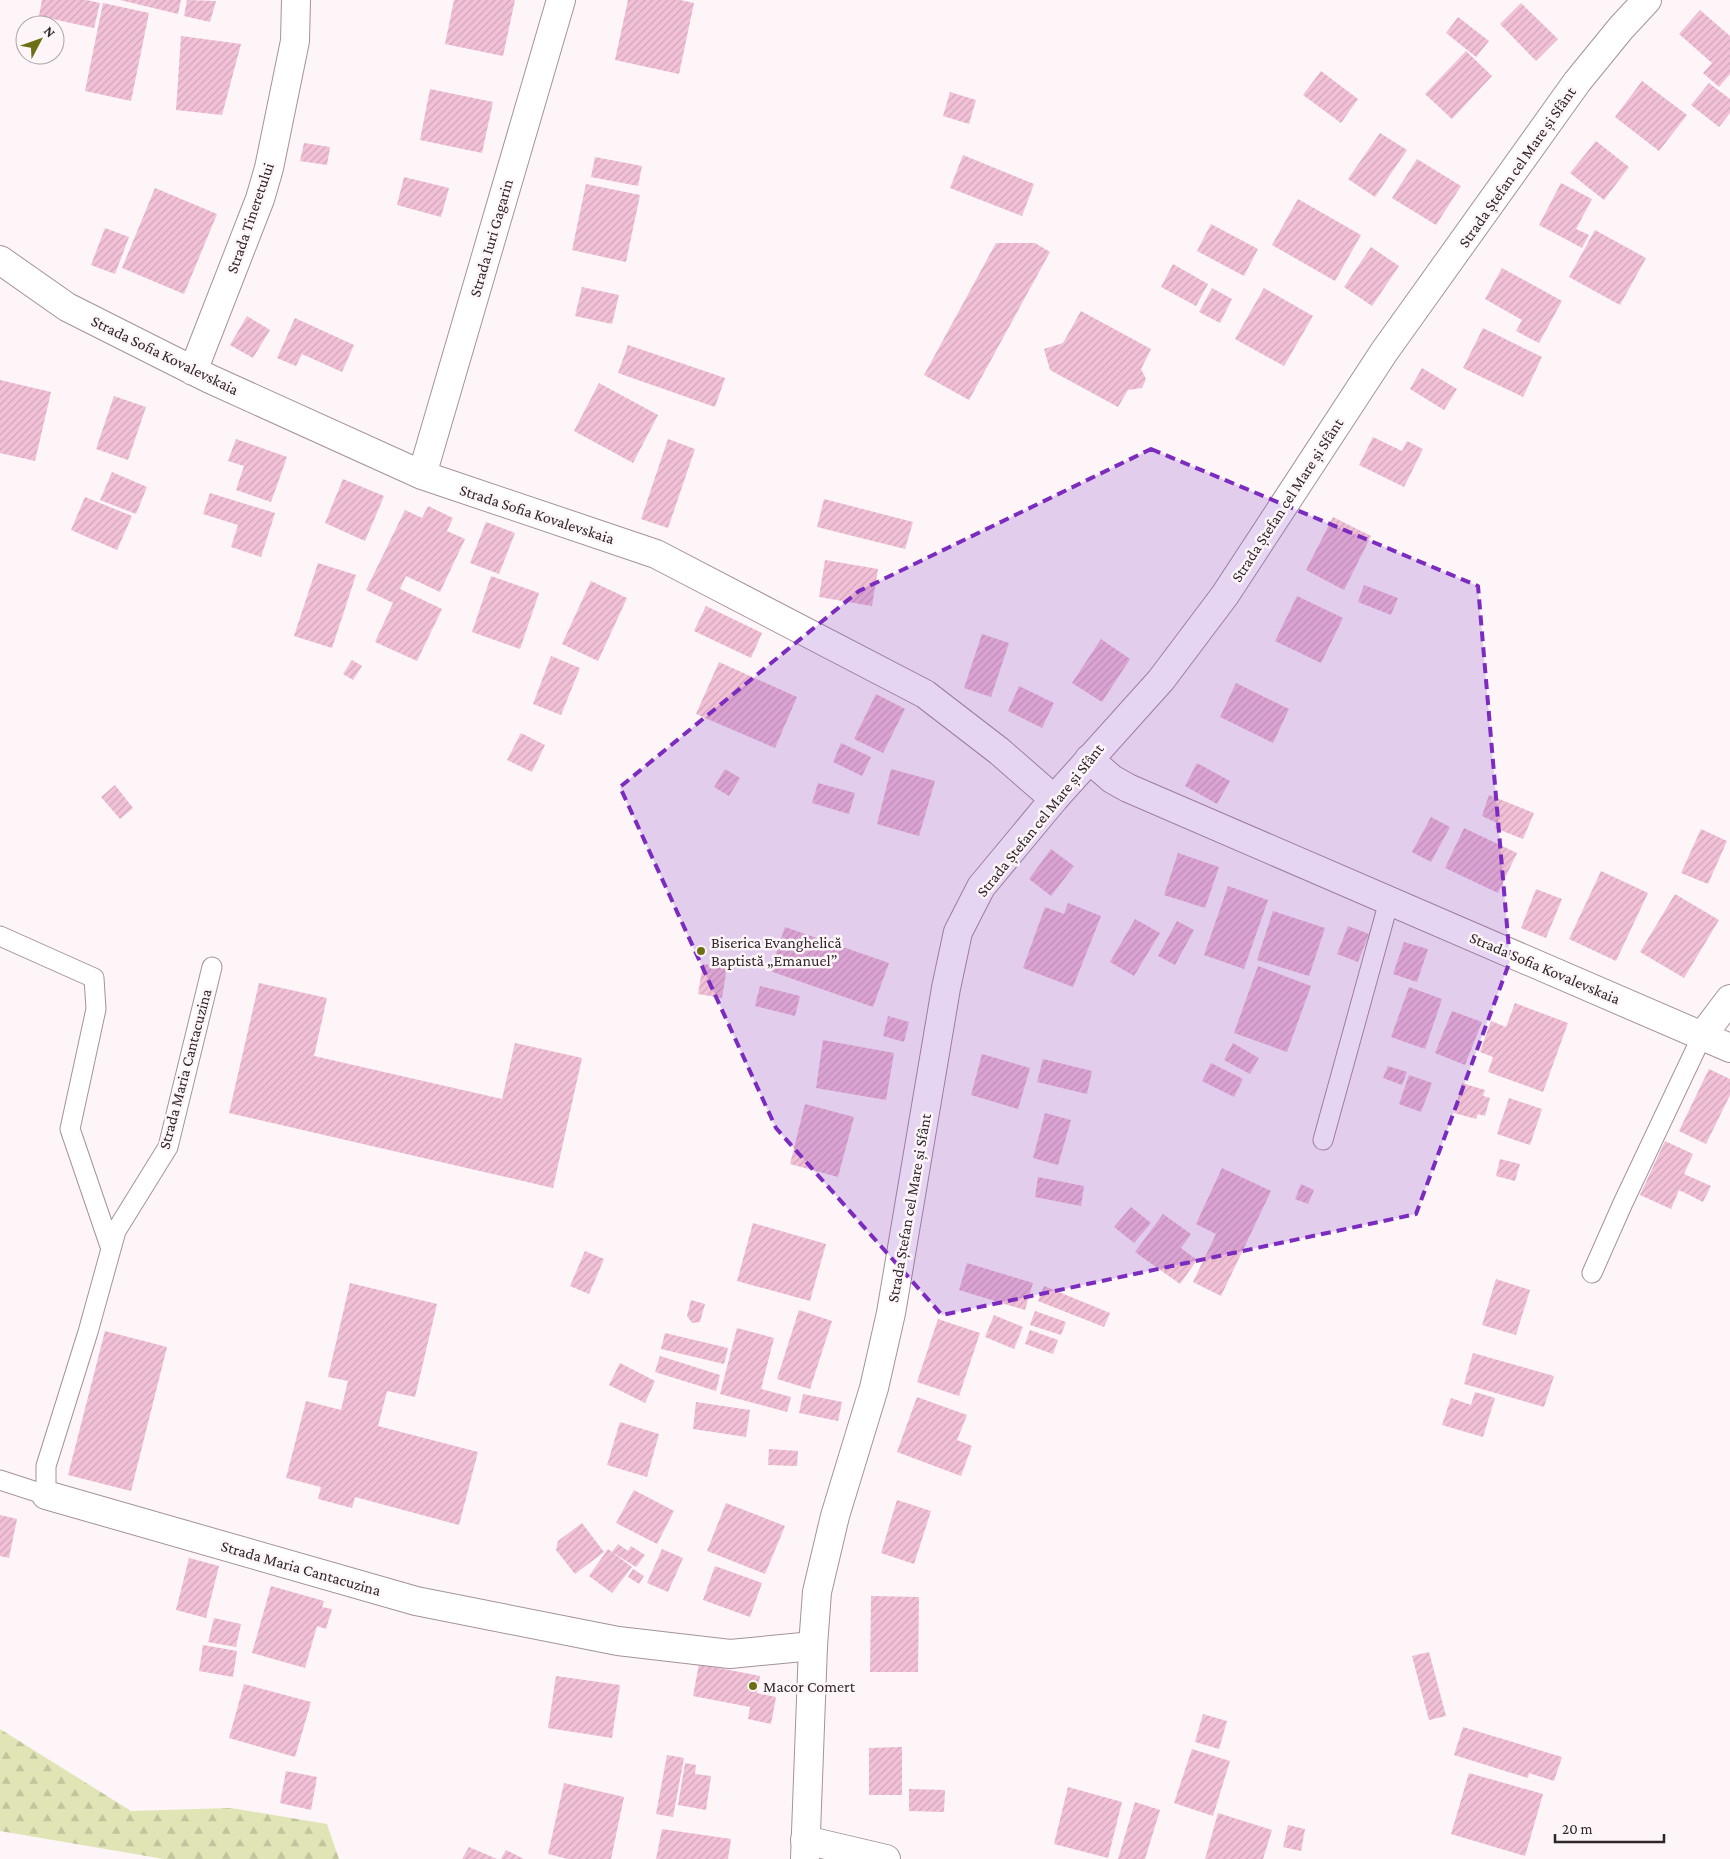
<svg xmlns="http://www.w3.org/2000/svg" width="1730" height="1859" font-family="'Crimson Pro',serif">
<defs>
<pattern id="forest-firs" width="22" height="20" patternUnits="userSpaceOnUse" patternTransform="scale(1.25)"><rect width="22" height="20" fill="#e1e5b6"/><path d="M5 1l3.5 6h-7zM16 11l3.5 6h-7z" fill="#c1c49d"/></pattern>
<pattern id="building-hatch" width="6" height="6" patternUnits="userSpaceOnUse" patternTransform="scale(1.25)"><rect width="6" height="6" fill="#f2c1d7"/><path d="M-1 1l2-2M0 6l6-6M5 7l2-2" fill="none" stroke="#d0a6b9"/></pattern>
</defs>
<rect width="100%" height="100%" fill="#fdf5f8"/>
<path fill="url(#forest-firs)" d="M 0,1729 L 131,1811 L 231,1808 L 327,1824 L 339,1859 L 164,1859 L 0,1831 Z"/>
<path fill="url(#building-hatch)" d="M 42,0 L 86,0 L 100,3 L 94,28 L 39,16 Z
M 120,0 L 181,0 L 178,14 Z
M 187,0 L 216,1 L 210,22 L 184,16 Z
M 454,0 L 515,0 L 503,56 L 445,44 Z
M 628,0 L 680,0 L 694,3 L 679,74 L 615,60 Z
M 103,3 L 149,13 L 131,101 L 85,91 Z
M 1521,3 L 1558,39 L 1536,61 L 1500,24 Z
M 1700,10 L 1730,36 L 1730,74 L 1719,87 L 1703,73 L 1712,63 L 1679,34 Z
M 1458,17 L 1489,41 L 1476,57 L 1446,33 Z
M 181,36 L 241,44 L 222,115 L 176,110 Z
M 1466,51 L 1492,76 L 1452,119 L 1425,94 Z
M 1321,71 L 1358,99 L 1341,123 L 1303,95 Z
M 1642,81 L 1687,115 L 1659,151 L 1615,117 Z
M 1709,83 L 1730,99 L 1730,113 L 1719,127 L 1691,105 Z
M 430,89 L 493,102 L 482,153 L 420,140 Z
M 950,92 L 976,100 L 969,124 L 943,116 Z
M 1380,133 L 1407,150 L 1375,197 L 1348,179 Z
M 1596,141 L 1629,167 L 1604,200 L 1570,173 Z
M 304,143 L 330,147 L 327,165 L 300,161 Z
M 963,155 L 1034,184 L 1022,216 L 950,188 Z
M 595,157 L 642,166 L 638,186 L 591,177 Z
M 1417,159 L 1461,186 L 1436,225 L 1392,198 Z
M 404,177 L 449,188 L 441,217 L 397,205 Z
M 1561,183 L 1592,199 L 1576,229 L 1589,235 L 1582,248 L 1539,225 Z
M 586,184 L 640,195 L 626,262 L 572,250 Z
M 155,188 L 217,214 L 184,294 L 122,268 Z
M 1298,199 L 1361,235 L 1335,281 L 1272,245 Z
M 1211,224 L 1258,249 L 1244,276 L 1197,251 Z
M 105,228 L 129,237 L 115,274 L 91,265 Z
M 1595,230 L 1646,258 L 1620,305 L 1569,277 Z
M 996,243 L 1035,243 L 1050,252 L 969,400 L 924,375 Z
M 1371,247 L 1399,266 L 1372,306 L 1344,287 Z
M 1173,264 L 1208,284 L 1196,306 L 1161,287 Z
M 1502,268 L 1562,301 L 1539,343 L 1516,331 L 1522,320 L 1485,299 Z
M 582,287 L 619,295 L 612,324 L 575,316 Z
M 1212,288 L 1232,299 L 1220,323 L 1199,312 Z
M 1264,288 L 1313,316 L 1284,366 L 1235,339 Z
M 1081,311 L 1151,349 L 1141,369 L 1146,379 L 1142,388 L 1128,390 L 1118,407 L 1050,370 L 1044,349 L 1063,343 Z
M 247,316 L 270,330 L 253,358 L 230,345 Z
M 295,318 L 354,345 L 342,372 L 302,354 L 296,366 L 277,358 Z
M 1483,328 L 1542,357 L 1523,397 L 1463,368 Z
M 628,345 L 725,378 L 715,407 L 618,373 Z
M 1422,368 L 1457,389 L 1444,410 L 1410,389 Z
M 0,380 L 51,392 L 35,461 L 0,453 Z
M 599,383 L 658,415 L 633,463 L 574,431 Z
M 114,396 L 146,407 L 128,460 L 96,449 Z
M 1373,437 L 1402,451 L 1407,441 L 1423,449 L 1404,487 L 1359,465 Z
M 236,439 L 287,457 L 271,502 L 236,490 L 244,466 L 228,461 Z
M 668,439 L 695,449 L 668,528 L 641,519 Z
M 112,472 L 147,487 L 136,514 L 100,500 Z
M 343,479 L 384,496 L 365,541 L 325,523 Z
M 210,493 L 275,513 L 261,557 L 231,547 L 238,525 L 203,514 Z
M 85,497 L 132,516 L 117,550 L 71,530 Z
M 824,499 L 913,522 L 905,549 L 817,527 Z
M 428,506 L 453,518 L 447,531 L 465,539 L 440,592 L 406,576 L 400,589 L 442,609 L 417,661 L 375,642 L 393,603 L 366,590 L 405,510 L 422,518 Z
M 1333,517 L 1371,536 L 1344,590 L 1306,570 Z
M 486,522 L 515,533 L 499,574 L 470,563 Z
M 825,560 L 878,569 L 872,606 L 819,597 Z
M 318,563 L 356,575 L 332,648 L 294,636 Z
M 491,576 L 539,593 L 520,649 L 472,632 Z
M 591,581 L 627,598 L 598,661 L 562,644 Z
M 1364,585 L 1398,598 L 1391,615 L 1358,602 Z
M 1297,596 L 1343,618 L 1321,663 L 1275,641 Z
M 706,606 L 762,633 L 751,658 L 694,631 Z
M 982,634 L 1009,643 L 991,697 L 964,688 Z
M 1101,639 L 1130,659 L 1102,702 L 1072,683 Z
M 551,656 L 580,668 L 561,715 L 533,704 Z
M 352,660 L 362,666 L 353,680 L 343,674 Z
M 719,662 L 797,697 L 775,748 L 696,714 Z
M 1236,683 L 1289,709 L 1273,743 L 1220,717 Z
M 1019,686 L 1054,703 L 1042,728 L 1008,711 Z
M 876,694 L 905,709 L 883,753 L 854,739 Z
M 521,733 L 545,745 L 532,772 L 507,760 Z
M 841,743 L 871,757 L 862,776 L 833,762 Z
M 1197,763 L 1230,781 L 1217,804 L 1185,786 Z
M 725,769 L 740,778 L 729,796 L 714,787 Z
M 891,769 L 935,781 L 919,836 L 877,824 Z
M 818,783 L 855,793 L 849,814 L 812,803 Z
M 115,785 L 133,808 L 120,819 L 101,797 Z
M 1489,795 L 1534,813 L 1523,839 L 1495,828 L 1497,823 L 1482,816 Z
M 1431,817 L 1450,827 L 1431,862 L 1412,852 Z
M 1464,828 L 1517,853 L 1498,893 L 1445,868 Z
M 1701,829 L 1727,841 L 1708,884 L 1681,873 Z
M 1051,849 L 1074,866 L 1051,896 L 1029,879 Z
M 1178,853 L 1219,867 L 1205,908 L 1164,895 Z
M 1601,871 L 1648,893 L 1616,961 L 1569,939 Z
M 1228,886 L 1268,900 L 1244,969 L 1204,955 Z
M 1536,889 L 1562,899 L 1546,938 L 1521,928 Z
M 1675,894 L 1719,920 L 1684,978 L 1640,952 Z
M 1068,903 L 1101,916 L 1073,987 L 1023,968 L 1045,907 L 1064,914 Z
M 1273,911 L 1325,928 L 1309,976 L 1257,960 Z
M 1135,919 L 1160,933 L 1134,976 L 1110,962 Z
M 1177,921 L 1194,930 L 1175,965 L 1158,956 Z
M 1348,926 L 1369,934 L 1358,962 L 1337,954 Z
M 785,927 L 889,963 L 873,1007 L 770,971 Z
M 1404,942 L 1428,949 L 1417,982 L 1393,974 Z
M 703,964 L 727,967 L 722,998 L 698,994 Z
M 1258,966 L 1311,986 L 1287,1052 L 1234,1033 Z
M 259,983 L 327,998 L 314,1056 L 502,1099 L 515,1043 L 582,1058 L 553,1188 L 229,1113 Z
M 760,986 L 800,996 L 795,1016 L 755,1006 Z
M 1409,987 L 1442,999 L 1425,1049 L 1391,1037 Z
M 1515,1003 L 1568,1023 L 1543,1092 L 1488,1072 L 1493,1057 L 1480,1052 L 1491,1021 L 1506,1027 Z
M 1452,1011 L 1482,1022 L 1465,1065 L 1435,1053 Z
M 888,1016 L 909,1022 L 904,1042 L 883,1036 Z
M 823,1040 L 894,1053 L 886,1100 L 816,1088 Z
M 1233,1043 L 1259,1058 L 1250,1074 L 1224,1060 Z
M 982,1054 L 1030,1068 L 1018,1109 L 971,1095 Z
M 1043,1059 L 1092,1071 L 1087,1094 L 1037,1082 Z
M 1211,1063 L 1243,1079 L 1234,1097 L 1202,1081 Z
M 1388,1066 L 1407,1072 L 1402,1085 L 1383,1078 Z
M 1709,1069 L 1730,1079 L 1730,1095 L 1706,1144 L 1679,1131 Z
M 1409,1075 L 1432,1083 L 1421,1112 L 1399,1104 Z
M 1462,1083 L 1485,1090 L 1483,1096 L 1490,1098 L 1485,1116 L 1478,1114 L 1476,1119 L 1454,1113 Z
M 1509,1098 L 1542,1109 L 1530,1145 L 1497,1134 Z
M 805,1104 L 854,1117 L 838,1177 L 790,1164 Z
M 1045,1113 L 1071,1120 L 1058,1165 L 1033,1158 Z
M 1665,1141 L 1693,1154 L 1684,1174 L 1711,1186 L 1703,1202 L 1679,1190 L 1671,1209 L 1640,1195 Z
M 1500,1159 L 1520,1164 L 1515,1181 L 1496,1176 Z
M 1222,1168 L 1271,1191 L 1221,1296 L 1193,1282 L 1216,1234 L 1196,1224 Z
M 1038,1177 L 1084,1186 L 1081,1206 L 1035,1197 Z
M 1301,1184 L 1314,1190 L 1308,1204 L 1295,1199 Z
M 1131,1207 L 1151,1223 L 1134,1243 L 1114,1227 Z
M 1163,1214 L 1191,1234 L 1181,1248 L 1197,1260 L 1180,1284 L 1135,1252 Z
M 753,1223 L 826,1244 L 810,1301 L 737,1281 Z
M 585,1251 L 604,1259 L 589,1294 L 570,1286 Z
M 967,1263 L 1033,1283 L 1025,1310 L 959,1290 Z
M 1496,1279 L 1530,1290 L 1516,1335 L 1482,1325 Z
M 350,1283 L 437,1304 L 415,1397 L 387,1391 L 378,1426 L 478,1452 L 459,1525 L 355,1497 L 352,1508 L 318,1499 L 321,1487 L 286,1478 L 306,1401 L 341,1410 L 348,1381 L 328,1377 Z
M 1044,1286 L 1110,1313 L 1104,1327 L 1038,1301 Z
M 691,1300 L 705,1304 L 700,1322 L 692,1323 L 687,1316 Z
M 799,1310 L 832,1321 L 810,1389 L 777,1379 Z
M 1035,1311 L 1066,1322 L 1061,1335 L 1030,1325 Z
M 994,1315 L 1023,1327 L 1014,1349 L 985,1337 Z
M 938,1319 L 980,1333 L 959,1396 L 917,1382 Z
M 737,1328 L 774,1338 L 761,1389 L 791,1397 L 787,1412 L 720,1394 Z
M 1030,1330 L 1058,1340 L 1053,1354 L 1025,1344 Z
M 105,1331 L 167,1347 L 131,1491 L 68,1475 Z
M 665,1333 L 728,1348 L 724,1364 L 661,1349 Z
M 1473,1353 L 1554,1376 L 1544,1407 L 1464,1384 Z
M 660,1356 L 720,1375 L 716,1391 L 655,1372 Z
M 620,1363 L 655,1381 L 645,1403 L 609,1385 Z
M 1475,1392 L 1495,1398 L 1483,1437 L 1442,1425 L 1451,1398 L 1471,1405 Z
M 803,1394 L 842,1402 L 838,1421 L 799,1413 Z
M 917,1397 L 967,1415 L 957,1440 L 972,1446 L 961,1476 L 897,1452 Z
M 696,1402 L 750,1410 L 746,1437 L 693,1429 Z
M 620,1422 L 659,1434 L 647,1477 L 607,1465 Z
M 769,1449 L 798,1451 L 797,1466 L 768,1465 Z
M 634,1490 L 674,1511 L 657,1544 L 616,1523 Z
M 897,1500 L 931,1511 L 914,1564 L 881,1553 Z
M 726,1503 L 785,1526 L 765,1574 L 707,1551 Z
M 0,1515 L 17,1519 L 9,1558 L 0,1556 Z
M 582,1523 L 604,1552 L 575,1574 L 556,1550 L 558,1541 Z
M 618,1544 L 628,1551 L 631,1546 L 645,1555 L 636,1567 L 612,1552 Z
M 608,1549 L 632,1567 L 612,1593 L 589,1576 Z
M 662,1549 L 683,1558 L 668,1592 L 647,1583 Z
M 189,1558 L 219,1566 L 206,1618 L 176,1610 Z
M 715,1566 L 762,1583 L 750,1617 L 703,1600 Z
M 633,1569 L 644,1576 L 639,1584 L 628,1577 Z
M 271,1586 L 324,1601 L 322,1607 L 332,1609 L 326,1629 L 317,1626 L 305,1668 L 252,1653 Z
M 871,1596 L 919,1597 L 918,1672 L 870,1672 Z
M 214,1618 L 241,1624 L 236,1647 L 208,1642 Z
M 203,1645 L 237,1651 L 233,1677 L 199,1671 Z
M 1429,1652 L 1446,1716 L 1429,1720 L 1412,1656 Z
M 699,1664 L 760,1676 L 757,1693 L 776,1697 L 771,1724 L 748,1719 L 750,1707 L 693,1696 Z
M 556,1676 L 620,1685 L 612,1738 L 548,1728 Z
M 244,1684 L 311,1702 L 295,1757 L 229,1738 Z
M 1203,1714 L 1227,1721 L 1219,1749 L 1195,1742 Z
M 1463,1727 L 1562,1757 L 1554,1781 L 1529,1773 L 1528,1778 L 1454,1755 Z
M 902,1747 L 902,1795 L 869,1795 L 869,1748 Z
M 1192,1749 L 1230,1761 L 1213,1816 L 1174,1803 Z
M 667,1755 L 684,1758 L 673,1817 L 656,1814 Z
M 685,1763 L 696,1765 L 695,1774 L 711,1776 L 706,1810 L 678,1805 Z
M 286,1771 L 317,1777 L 311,1810 L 280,1803 Z
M 1469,1773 L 1543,1794 L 1525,1856 L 1451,1834 Z
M 564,1783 L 624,1797 L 611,1859 L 568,1859 L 548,1854 Z
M 1068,1787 L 1122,1802 L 1108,1858 L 1054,1844 Z
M 909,1789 L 945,1790 L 944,1812 L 909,1811 Z
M 1135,1802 L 1160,1810 L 1145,1859 L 1118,1859 Z
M 1218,1813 L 1272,1830 L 1263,1859 L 1205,1859 Z
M 1288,1825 L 1305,1829 L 1301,1851 L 1283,1847 Z
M 662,1829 L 731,1839 L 728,1859 L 656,1859 Z
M 469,1847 L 497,1859 L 462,1859 Z
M 506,1850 L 524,1859 L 501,1859 Z"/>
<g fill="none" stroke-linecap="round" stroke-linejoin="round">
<g stroke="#a5929a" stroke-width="21">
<path id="service" d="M 0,936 L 94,978 L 96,1009 L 70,1129 L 111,1249
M 1323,1140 L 1389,901
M 1592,1273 L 1623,1203 L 1702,1036
M 0,1480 L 46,1495 L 46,1466 L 88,1332 L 116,1231 L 168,1147 L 212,967"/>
</g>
<g stroke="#a5929a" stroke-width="30">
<path id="minor" d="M 0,260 L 67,307 L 210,379 L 422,475 L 656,554 L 925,694 L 999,751 L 1054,799
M 193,371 L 260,199 L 269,168 L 295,41 L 296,0
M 422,475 L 561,0
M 1089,759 L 1112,779 L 1128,788 L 1730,1048
M 1702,1036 L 1730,999
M 46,1495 L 416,1601 L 618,1641 L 730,1654 L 813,1646
M 805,1840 L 886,1859"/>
</g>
<g stroke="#a5929a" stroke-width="30">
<path id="primary" d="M 805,1859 L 813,1646 L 817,1592 L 835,1516 L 874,1388 L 891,1313 L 946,988 L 958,932 L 981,887 L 1054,799 L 1161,680 L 1225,595 L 1384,352 L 1577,82 L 1621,28 L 1647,0"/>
</g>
<use href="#service" stroke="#fff" stroke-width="19"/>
<use href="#minor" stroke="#fff" stroke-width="28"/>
<use href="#primary" stroke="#fff" stroke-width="28"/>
</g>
<path fill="#7b2cbf" fill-opacity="0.2" stroke="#7b2cbf" stroke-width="4" stroke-dasharray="10 6" stroke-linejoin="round" d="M 1151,449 L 1478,586 L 1510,961 L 1416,1214 L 942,1315 L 776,1128 L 620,787 L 859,591 Z"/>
<g fill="#6d6f14" stroke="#fdf5f8" stroke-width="2">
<circle cx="701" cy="951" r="5"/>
<circle cx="753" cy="1686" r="5"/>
</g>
<g text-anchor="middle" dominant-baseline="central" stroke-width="5" stroke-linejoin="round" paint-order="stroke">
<g font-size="16" fill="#2f272b" stroke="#fdf5f8">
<text transform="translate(1517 167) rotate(-55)">Strada Ștefan cel Mare și Sfânt</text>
<text transform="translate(250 218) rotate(-71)">Strada Tineretului</text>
<text transform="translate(491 238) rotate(-74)">Strada Iuri Gagarin</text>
<text transform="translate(165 355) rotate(26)">Strada Sofia Kovalevskaia</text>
<text transform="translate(1287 500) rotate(-57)">Strada Ștefan cel Mare și Sfânt</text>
<text transform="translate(537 514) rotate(18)">Strada Sofia Kovalevskaia</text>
<text transform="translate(1040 820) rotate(-51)">Strada Ștefan cel Mare și Sfânt</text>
<text transform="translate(1545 968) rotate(23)">Strada Sofia Kovalevskaia</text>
<text transform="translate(185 1069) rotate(-75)">Strada Maria Cantacuzina</text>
<text transform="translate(909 1208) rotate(-80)">Strada Ștefan cel Mare și Sfânt</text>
<text transform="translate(301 1568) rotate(16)">Strada Maria Cantacuzina</text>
</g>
<g font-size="16" fill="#2f272b" stroke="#fdf5f8" text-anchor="start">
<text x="711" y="942">Biserica Evanghelică<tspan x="711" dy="18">Baptistă „Emanuel”</tspan></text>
<text x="763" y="1686">Macor Comert</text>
</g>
</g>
<g transform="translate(40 40) rotate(49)"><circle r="24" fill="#fdf5f8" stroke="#aba3a6"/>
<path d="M0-4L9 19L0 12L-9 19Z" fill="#6d6f14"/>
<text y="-8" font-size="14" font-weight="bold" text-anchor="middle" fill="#2f272b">N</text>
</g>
<path d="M1555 1834v8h109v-8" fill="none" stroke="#2f272b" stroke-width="2.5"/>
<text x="1562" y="1834" font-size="15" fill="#2f272b" stroke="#fdf5f8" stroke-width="4" paint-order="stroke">20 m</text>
</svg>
